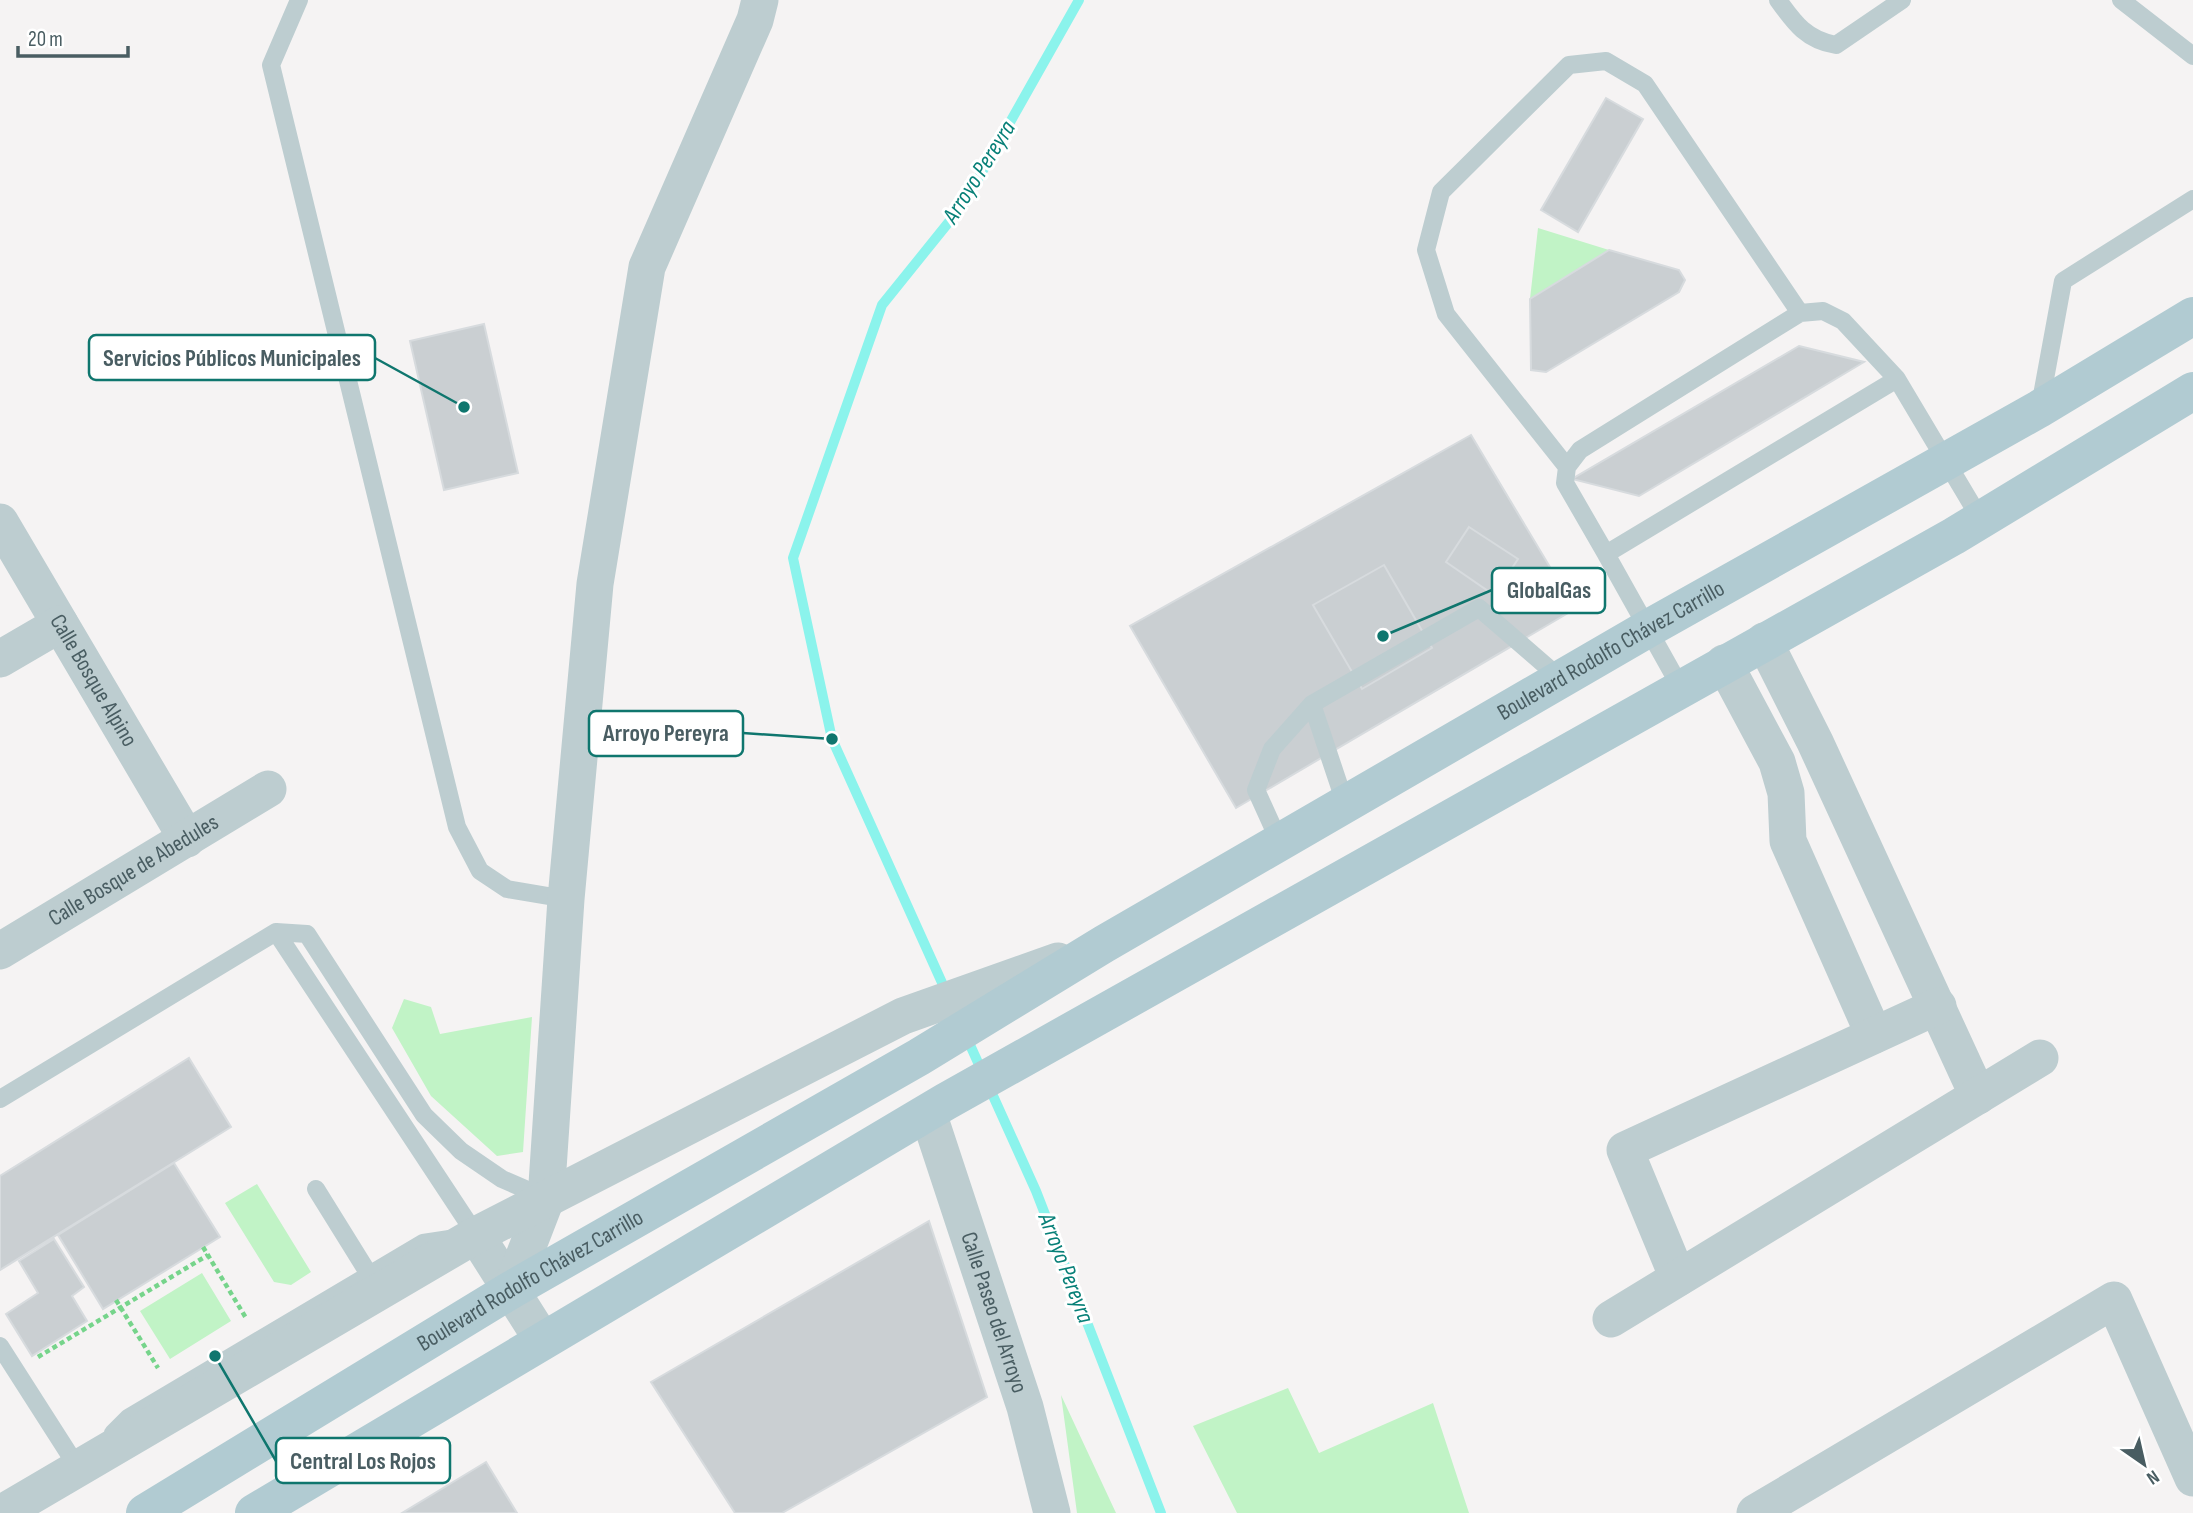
<svg xmlns="http://www.w3.org/2000/svg" width="2193" height="1513" font-family="'Sofia Sans Condensed',sans-serif">
<rect width="100%" height="100%" fill="#f5f3f3"/>
<path fill="#c1f3c6" d="M 1538,228 L 1609,250 L 1530,299 Z
M 404,999 L 431,1007 L 440,1034 L 532,1017 L 523,1152 L 497,1156 L 431,1096 L 392,1028 Z
M 257,1184 L 311,1272 L 291,1285 L 274,1282 L 225,1203 Z
M 202,1273 L 231,1321 L 170,1359 L 140,1311 Z
M 1288,1388 L 1319,1453 L 1433,1403 L 1469,1513 L 1237,1513 L 1193,1426 Z
M 1061,1395 L 1116,1513 L 1077,1513 Z"/>
<g fill="none" stroke-linecap="round" stroke-linejoin="round">
<path stroke="#8bf3ec" stroke-width="10" d="M 948,996 L 832,739 L 793,558 L 882,305 L 965,202 L 1079,0
M 966,1036 L 1036,1191 L 1161,1513"/>
</g>
<path fill="#cacfd2" stroke="#d7dbde" stroke-width="2" d="M 1606,98 L 1643,119 L 1578,232 L 1541,210 Z
M 1609,250 L 1679,270 L 1685,280 L 1679,292 L 1546,372 L 1531,370 L 1530,299 Z
M 484,324 L 518,473 L 444,490 L 410,341 Z
M 1799,346 L 1864,362 L 1639,496 L 1572,479 Z
M 1471,435 L 1575,609 L 1236,808 L 1130,626 Z
M 1469,527 L 1518,559 L 1494,595 L 1446,562 Z
M 1384,565 L 1432,648 L 1362,689 L 1313,605 Z
M 189,1058 L 231,1127 L 0,1270 L 0,1176 Z
M 174,1163 L 220,1237 L 103,1309 L 58,1235 Z
M 929,1221 L 987,1397 L 782,1513 L 735,1513 L 651,1382 Z
M 54,1239 L 84,1287 L 72,1296 L 87,1321 L 32,1356 L 6,1314 L 38,1293 L 19,1261 Z
M 486,1462 L 517,1513 L 402,1513 Z"/>
<g fill="none" stroke-linecap="round" stroke-linejoin="round">
<path stroke="#76d48b" stroke-width="4.5" stroke-dasharray="5 3.5" stroke-linecap="butt" d="M 203,1247 L 246,1318
M 116,1300 L 158,1368
M 38,1357 L 208,1255"/>
<path stroke="#bdcdd0" stroke-width="18" d="M 299,0 L 271,65 L 457,827 L 480,871 L 507,889 L 566,899
M 1778,0 C 1795,24 1807,40 1836,45 L 1902,0
M 2121,0 L 2193,56
M 2040,406 L 2063,281 L 2193,199
M 1567,467 L 1446,314 L 1426,250 L 1441,192 L 1569,65 L 1606,61 L 1645,84 L 1800,313
M 1606,554 L 1565,483 L 1567,467 L 1580,450 L 1800,313 L 1823,311 L 1843,321 L 1897,379
M 1681,688 L 1606,554 L 1897,379 L 1981,520
M 1312,704 L 1345,803
M 1280,843 L 1256,790 L 1272,749 L 1312,704 L 1479,608 L 1561,679
M 0,1099 L 276,932 L 307,934 L 424,1115 L 461,1151 L 502,1179 L 546,1198
M 316,1189 L 375,1284
M 0,1346 L 78,1468 L 81,1465
M 113,1433 L 128,1418 L 423,1243 L 476,1235 L 276,932"/>
<g stroke="#bdcdd0" stroke-width="37">
<path id="s1" d="M 0,522 L 187,839"/>
<path d="M 1764,641 L 1815,742 L 1978,1096"/>
<path d="M 0,659 L 60,624"/>
<path d="M 1724,663 L 1777,762 L 1786,793 L 1788,841 L 1874,1035"/>
<path id="s2" d="M 0,951 L 268,789"/>
<path id="s3" d="M 928,1113 L 1025,1407 L 1052,1513"/>
<path d="M 476,1235 L 543,1341"/>
<path d="M 1678,1278 L 1625,1150 L 1938,1006"/>
<path d="M 511,1290 L 546,1199 L 566,899 L 595,584 L 647,267 L 755,20 L 760,0"/>
<path d="M 1611,1319 L 2040,1058"/>
<path d="M 2,1513 L 476,1235 L 903,1016 L 1058,961"/>
<path d="M 1755,1513 L 2114,1300 L 2193,1478"/>
</g>
<g stroke="#b1cbd2" stroke-width="38">
<path id="s4" d="M 145,1513 L 511,1290 L 919,1057 L 1104,944 L 1649,628 L 2039,409 L 2193,316"/>
<path d="M 254,1513 L 945,1102 L 1954,536 L 2193,391"/>
</g>
</g>
<g text-anchor="middle" dominant-baseline="central" stroke-width="6" stroke-linejoin="round" paint-order="stroke">
<g font-size="23" fill="#495d62" stroke="#fff">
<text stroke="none"><textPath href="#s4" startOffset="1701">Boulevard Rodolfo Chávez Carrillo</textPath></text>
<text stroke="none"><textPath href="#s1" startOffset="184">Calle Bosque Alpino</textPath></text>
<text stroke="none"><textPath href="#s2" startOffset="156">Calle Bosque de Abedules</textPath></text>
<text stroke="none"><textPath href="#s4" startOffset="450">Boulevard Rodolfo Chávez Carrillo</textPath></text>
<text stroke="none"><textPath href="#s3" startOffset="210">Calle Paseo del Arroyo</textPath></text>
</g>
<g font-size="24" font-style="italic" fill="#088078" stroke="#fff">
<text transform="translate(979 172) rotate(-58)">Arroyo Pereyra</text>
<text transform="translate(1066 1268) rotate(69)">Arroyo Pereyra</text>
</g>
</g>
<path fill="none" stroke="#0f766e" stroke-width="2.5" d="M464 407L375 358M1383 636L1492 590M832 739L743 733M215 1356L276 1461"/>
<g fill="#0f766e" stroke="#fff" stroke-width="2.5">
<circle cx="464" cy="407" r="7"/>
<circle cx="1383" cy="636" r="7"/>
<circle cx="832" cy="739" r="7"/>
<circle cx="215" cy="1356" r="7"/>
</g>
<g fill="#fff" stroke="#0f766e" stroke-width="2.5">
<rect x="89" y="335" width="286" height="45" rx="7"/>
<rect x="1492" y="568" width="113" height="45" rx="7"/>
<rect x="589" y="711" width="154" height="45" rx="7"/>
<rect x="276" y="1438" width="174" height="45" rx="7"/>
</g>
<g font-size="24" text-anchor="middle" font-weight="bold" fill="#495d62">
<text x="232" y="366">Servicios Públicos Municipales</text>
<text x="1549" y="598">GlobalGas</text>
<text x="666" y="741">Arroyo Pereyra</text>
<text x="363" y="1469">Central Los Rojos</text>
</g>
<g transform="translate(2144 1464) rotate(146)" stroke="#ffffff" stroke-width="5" paint-order="stroke">
<path d="M0-5L12 26L0 18L-12 26Z" fill="#495d62"/>
<text y="-10" font-size="19" font-weight="bold" text-anchor="middle" fill="#495d62">N</text>
</g>
<path d="M18 46v10h110v-10" fill="none" stroke="#495d62" stroke-width="3.5"/>
<text x="28" y="46" font-size="21" fill="#495d62" stroke="#ffffff" stroke-width="5" paint-order="stroke">20 m</text>
</svg>
